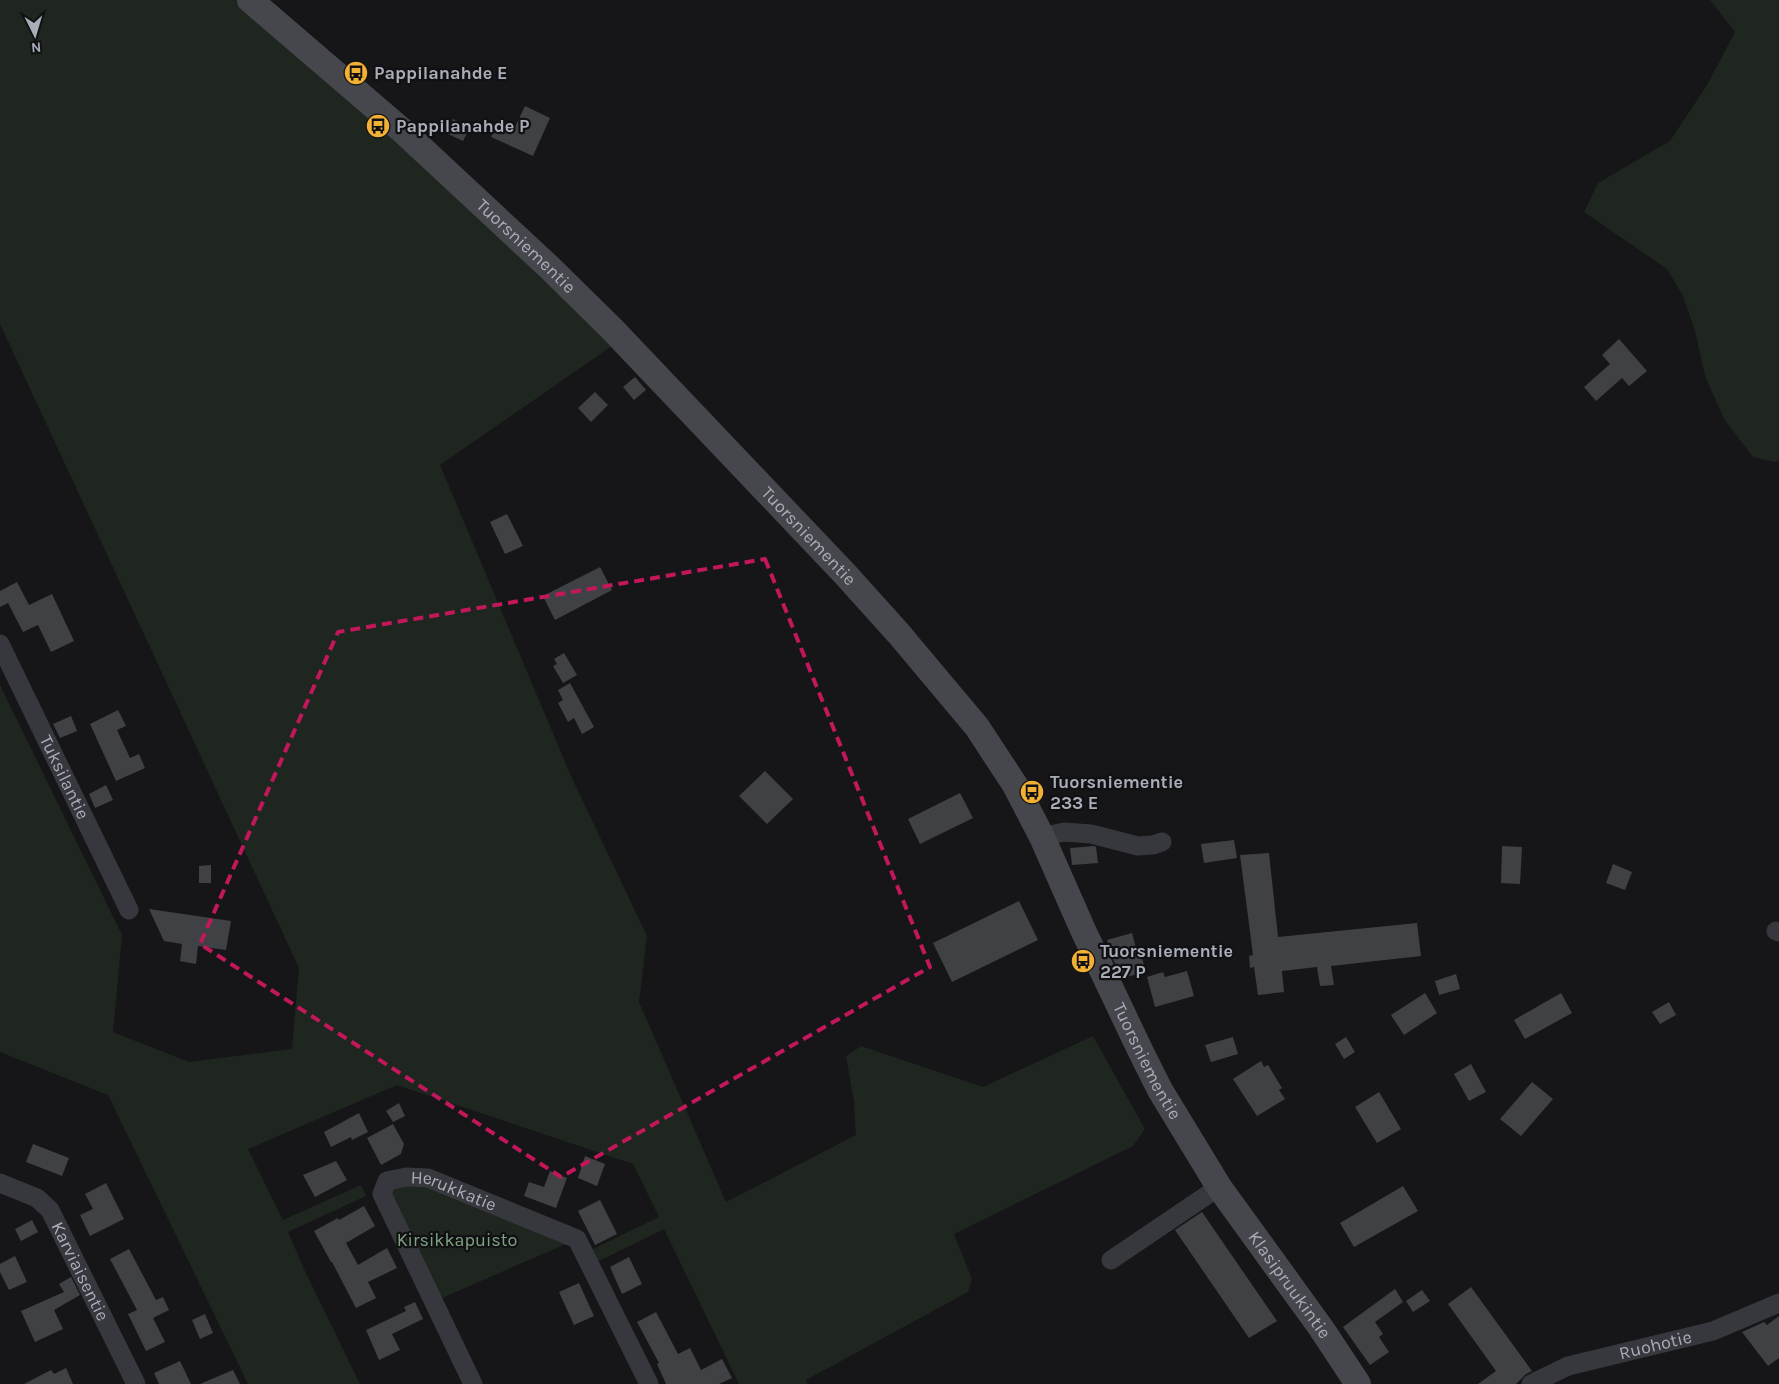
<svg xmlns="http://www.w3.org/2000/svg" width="1779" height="1384" font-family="Karla,sans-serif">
<rect width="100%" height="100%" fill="#161618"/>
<path fill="#1e261f" d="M 0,0 L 238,0 L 474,208 L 612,346 L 440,465 L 571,776 L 647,936 L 639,1002 L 726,1202 L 856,1135 L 854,1102 L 846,1056 L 861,1046 L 983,1087 L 1093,1036 L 1145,1129 L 1133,1146 L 954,1234 L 972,1279 L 968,1292 L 806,1380 L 808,1384 L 739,1384 L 664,1229 L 597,1262 L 591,1250 L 659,1217 L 633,1164 L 397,1085 L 248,1149 L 283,1220 L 361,1185 L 366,1196 L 288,1232 L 305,1271 L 360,1384 L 248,1384 L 108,1095 L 0,1052 L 0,685 L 122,935 L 113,1032 L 189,1062 L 292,1049 L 299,968 L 0,324 Z
M 1710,0 L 1779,0 L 1779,460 L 1775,462 L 1753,457 L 1724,419 L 1705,376 L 1695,331 L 1683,296 L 1667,269 L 1584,212 L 1598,183 L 1670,141 L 1707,85 L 1735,32 Z
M 413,1176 L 577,1239 L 433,1302 L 387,1181 Z"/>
<path fill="#404145" d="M 525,106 L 550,118 L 533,156 L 491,137 L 499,119 L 515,127 Z
M 453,119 L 470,127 L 463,141 L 446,133 Z
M 1619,339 L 1647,371 L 1629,386 L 1622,378 L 1596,401 L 1584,387 L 1610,364 L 1602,355 Z
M 635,377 L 646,390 L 634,400 L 623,387 Z
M 595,392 L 608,405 L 591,422 L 578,408 Z
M 507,514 L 523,546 L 505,554 L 490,522 Z
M 600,567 L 612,590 L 555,620 L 543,596 Z
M 17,582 L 29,605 L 52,594 L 74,641 L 51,652 L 38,625 L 23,632 L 8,603 L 0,607 L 0,591 Z
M 564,653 L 577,675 L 563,683 L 553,666 L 557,664 L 554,659 Z
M 570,683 L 594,727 L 582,734 L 574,718 L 568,722 L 558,703 L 563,700 L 558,690 Z
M 118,710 L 126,726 L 117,730 L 130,758 L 139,754 L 145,768 L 116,781 L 90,724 Z
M 71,716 L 77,731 L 60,738 L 53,724 Z
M 765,771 L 793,799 L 767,824 L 739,796 Z
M 106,785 L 113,800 L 95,808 L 89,794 Z
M 960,793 L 973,818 L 920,844 L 908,819 Z
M 1234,840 L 1237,858 L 1204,863 L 1201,844 Z
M 1094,846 L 1096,847 L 1098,863 L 1072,865 L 1070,848 Z
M 1502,846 L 1522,847 L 1520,884 L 1501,883 Z
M 1269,853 L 1278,937 L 1417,923 L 1421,956 L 1331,966 L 1334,985 L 1320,986 L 1317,967 L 1282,971 L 1284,992 L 1258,995 L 1254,967 L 1250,968 L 1249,956 L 1253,955 L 1240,855 Z
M 1613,864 L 1632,872 L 1625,890 L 1606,883 Z
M 211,865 L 211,883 L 199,883 L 199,866 Z
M 1019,901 L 1038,940 L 952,982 L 933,943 Z
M 149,909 L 231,921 L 226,950 L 198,946 L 196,964 L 180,961 L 182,944 L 164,941 Z
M 1132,933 L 1136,948 L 1139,948 L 1146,972 L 1122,978 L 1111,955 L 1107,940 Z
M 1187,971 L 1194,996 L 1155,1007 L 1147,977 L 1163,972 L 1165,977 Z
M 1456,974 L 1460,989 L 1439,995 L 1435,981 Z
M 1425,993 L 1437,1013 L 1404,1035 L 1391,1015 Z
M 1561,993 L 1572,1013 L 1525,1039 L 1514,1020 Z
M 1669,1002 L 1676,1015 L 1660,1024 L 1652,1012 Z
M 1233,1037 L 1238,1054 L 1211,1062 L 1205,1045 Z
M 1346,1037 L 1355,1052 L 1344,1059 L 1335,1044 Z
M 1261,1061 L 1264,1067 L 1268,1065 L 1282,1088 L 1279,1090 L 1285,1099 L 1257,1116 L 1233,1079 Z
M 1471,1064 L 1486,1092 L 1469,1101 L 1454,1074 Z
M 1532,1082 L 1553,1099 L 1521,1136 L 1500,1119 Z
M 1379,1092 L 1401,1129 L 1377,1143 L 1355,1107 Z
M 399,1103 L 405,1116 L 393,1122 L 386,1111 Z
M 359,1113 L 368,1132 L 352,1140 L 351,1137 L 331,1147 L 324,1132 Z
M 393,1124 L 404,1144 L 401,1154 L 381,1165 L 367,1138 Z
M 33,1144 L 69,1158 L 62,1176 L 26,1162 Z
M 585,1156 L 605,1164 L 597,1186 L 578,1178 Z
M 336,1161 L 347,1180 L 315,1197 L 303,1175 Z
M 550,1171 L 567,1178 L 556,1208 L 524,1196 L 529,1182 L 544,1187 Z
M 106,1183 L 124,1219 L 90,1236 L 80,1215 L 93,1209 L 85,1194 Z
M 1403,1186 L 1418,1211 L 1354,1247 L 1340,1223 Z
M 600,1200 L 617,1234 L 595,1245 L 578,1211 Z
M 364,1206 L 375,1226 L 346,1243 L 358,1265 L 387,1248 L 397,1268 L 368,1282 L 376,1298 L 356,1308 L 332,1262 L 331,1262 L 314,1231 L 338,1218 L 339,1220 Z
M 1202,1212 L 1277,1321 L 1249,1338 L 1175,1230 Z
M 32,1220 L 38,1232 L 21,1241 L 15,1229 Z
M 129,1249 L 156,1300 L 163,1297 L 169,1310 L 153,1318 L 165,1342 L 146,1351 L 128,1314 L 137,1310 L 110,1259 Z
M 15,1256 L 27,1282 L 9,1290 L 0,1272 L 0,1264 Z
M 629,1257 L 642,1284 L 622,1294 L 610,1267 Z
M 71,1277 L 80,1295 L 54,1310 L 63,1329 L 35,1342 L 21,1311 L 64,1292 L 59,1284 Z
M 579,1283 L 594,1316 L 574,1325 L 559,1292 Z
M 1471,1287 L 1532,1371 L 1526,1374 L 1516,1384 L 1478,1384 L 1496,1371 L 1448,1304 Z
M 1395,1289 L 1403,1302 L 1375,1322 L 1383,1334 L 1379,1337 L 1389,1352 L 1370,1365 L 1343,1327 Z
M 1422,1290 L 1430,1301 L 1413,1312 L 1406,1301 Z
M 415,1302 L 423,1319 L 392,1334 L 400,1350 L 379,1360 L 366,1330 L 406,1311 L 404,1307 Z
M 656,1312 L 678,1354 L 690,1348 L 701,1370 L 722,1359 L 732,1378 L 719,1384 L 666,1384 L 657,1364 L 659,1363 L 637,1322 Z
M 205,1314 L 213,1333 L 200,1339 L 192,1320 Z
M 1779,1316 L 1779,1358 L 1768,1366 L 1742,1332 L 1764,1322 L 1767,1325 Z
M 180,1361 L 191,1384 L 159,1384 L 154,1373 Z
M 66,1368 L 73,1384 L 24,1384 L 51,1370 L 54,1374 Z
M 233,1370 L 240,1384 L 200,1384 Z"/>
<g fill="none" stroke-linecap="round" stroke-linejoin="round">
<g stroke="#37383d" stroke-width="19">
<path id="s1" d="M 0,644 L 129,910"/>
<path d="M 1042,837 L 1064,832 L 1091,834 L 1138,846 L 1153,845 L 1162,842"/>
<path d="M 1776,931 L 1779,932"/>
<path id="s2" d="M 0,1183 L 37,1198 L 50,1210 L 136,1384"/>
<path d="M 1111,1260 L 1219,1187"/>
<path id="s3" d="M 473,1384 L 382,1194 L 387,1181 L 406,1177 L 428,1178 L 577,1239 L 649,1384"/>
<path id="s4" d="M 1531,1384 L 1568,1366 L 1713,1331 L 1779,1303"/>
</g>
<path stroke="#45474d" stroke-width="26" id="s5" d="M 250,0 L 405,133 L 550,268 L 612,329 L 845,574 L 899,634 L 977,727 L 1015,785 L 1042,837 L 1083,930 L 1140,1050 L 1160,1090 L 1219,1187 L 1321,1328 L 1358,1384"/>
</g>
<path fill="none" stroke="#c2185b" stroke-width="4" stroke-dasharray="10 6" stroke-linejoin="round" d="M 765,559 L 930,967 L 561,1177 L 200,944 L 338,632 Z"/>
<defs>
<g id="bus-disc" transform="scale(1.25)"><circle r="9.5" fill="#f2b134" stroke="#111113"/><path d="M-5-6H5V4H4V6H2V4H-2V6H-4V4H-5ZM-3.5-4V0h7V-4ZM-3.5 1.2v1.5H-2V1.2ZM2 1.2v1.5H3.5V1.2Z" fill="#111"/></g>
</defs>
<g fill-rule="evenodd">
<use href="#bus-disc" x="356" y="73"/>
<use href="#bus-disc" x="378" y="126"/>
<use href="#bus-disc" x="1032" y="792"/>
<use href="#bus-disc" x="1083" y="961"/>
</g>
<g text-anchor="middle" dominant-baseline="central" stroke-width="4.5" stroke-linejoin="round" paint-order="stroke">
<g font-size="18" font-weight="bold" fill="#a8adb8" stroke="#111113" text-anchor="start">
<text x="374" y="73">Pappilanahde E</text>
<text x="396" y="126">Pappilanahde P</text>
<text x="1050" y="782">Tuorsniementie<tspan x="1050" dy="21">233 E</tspan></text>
<text x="1100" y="951">Tuorsniementie<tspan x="1100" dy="21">227 P</tspan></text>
</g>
<g font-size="18" fill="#a8adb8" stroke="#111113">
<text stroke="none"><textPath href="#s5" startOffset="370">Tuorsniementie</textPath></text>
<text stroke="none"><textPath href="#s5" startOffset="775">Tuorsniementie</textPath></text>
<text stroke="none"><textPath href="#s1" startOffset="148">Tuksilantie</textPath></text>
<text stroke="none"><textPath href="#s5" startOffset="1405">Tuorsniementie</textPath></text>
<text stroke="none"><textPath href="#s3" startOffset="294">Herukkatie</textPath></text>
<text stroke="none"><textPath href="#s2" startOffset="126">Karviaisentie</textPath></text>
<text stroke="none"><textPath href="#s5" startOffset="1671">Klasipruukintie</textPath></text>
<text stroke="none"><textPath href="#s4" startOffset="131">Ruohotie</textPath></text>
</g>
<g font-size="18" fill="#7fa381" stroke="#111113">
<text x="457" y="1240">Kirsikkapuisto</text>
</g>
</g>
<g transform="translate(35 35) rotate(175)" stroke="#111113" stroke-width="4" paint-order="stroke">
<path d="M0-4L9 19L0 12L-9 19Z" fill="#a8adb8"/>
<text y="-8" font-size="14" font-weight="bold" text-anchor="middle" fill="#a8adb8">N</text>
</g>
</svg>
